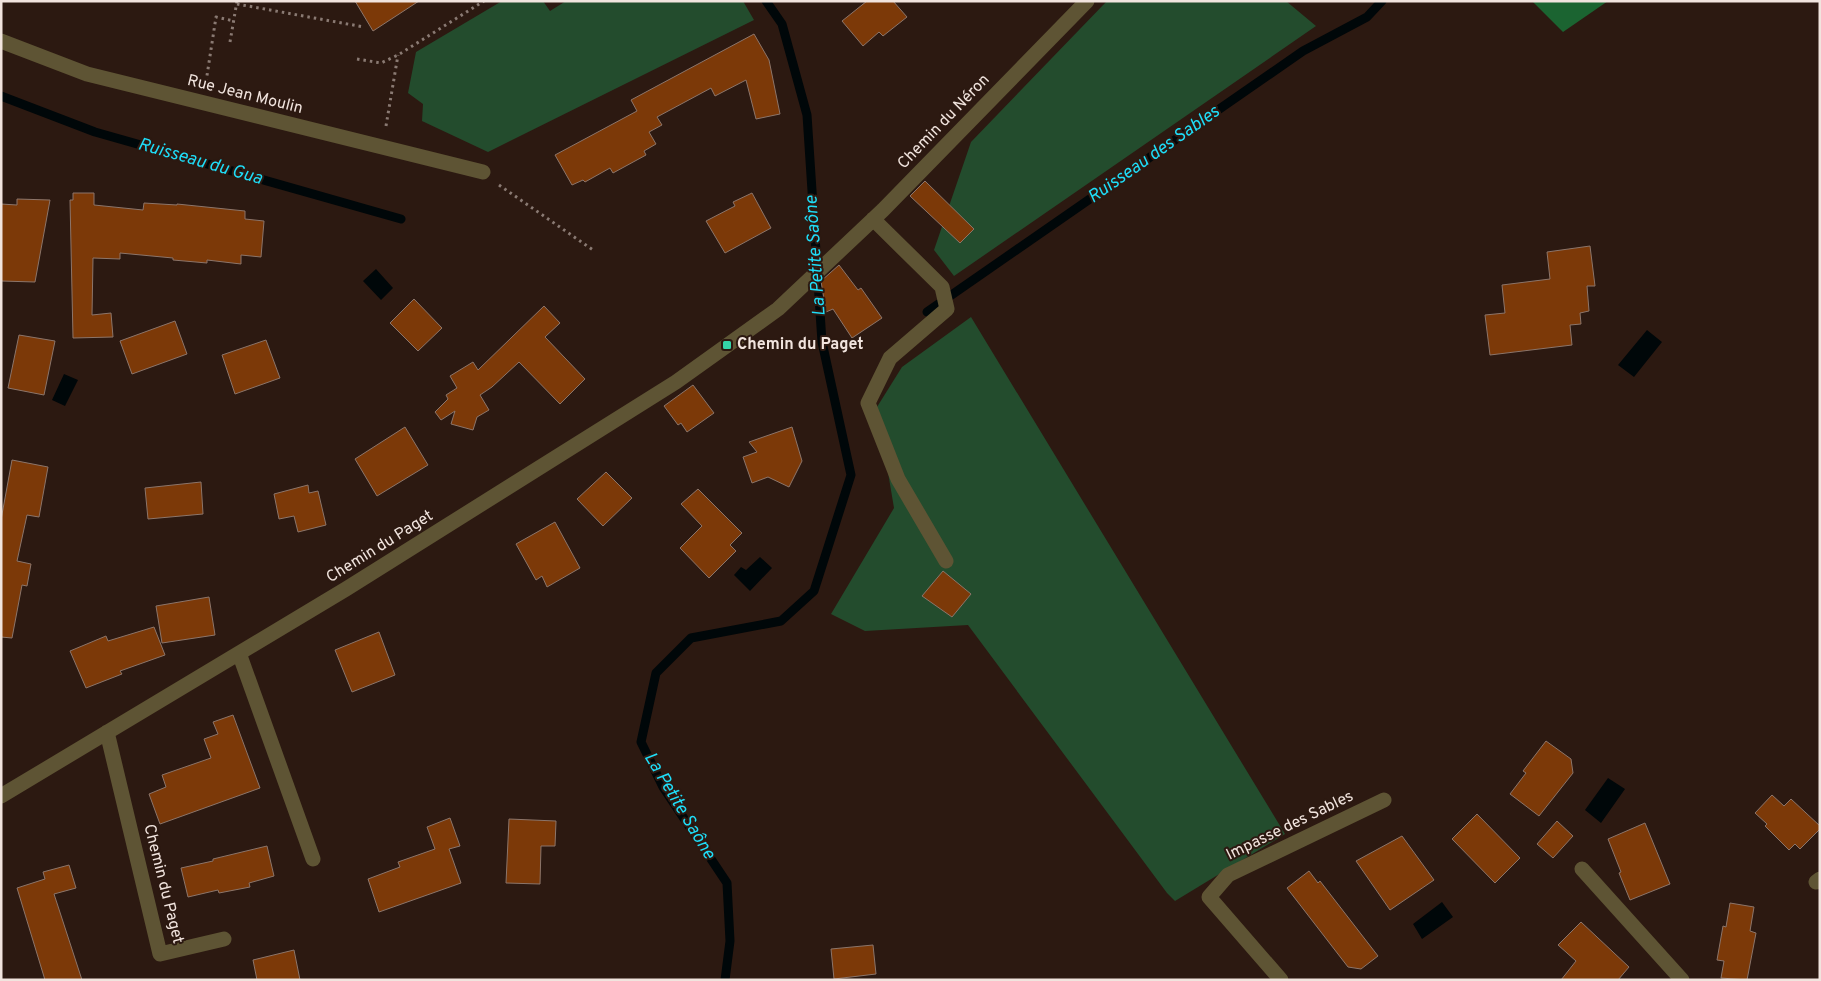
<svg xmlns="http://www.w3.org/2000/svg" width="1821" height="981" font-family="Overpass,sans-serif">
<rect width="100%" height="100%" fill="#2c1911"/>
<path fill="#234c2d" d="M 502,1 L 543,1 L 550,11 L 566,1 L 743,1 L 754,20 L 488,152 L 422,121 L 423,104 L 408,93 L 416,52 Z
M 1107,1 L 1286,1 L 1316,26 L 954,276 L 934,250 L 971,142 Z
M 971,317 L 1285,834 L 1175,901 L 1167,893 L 968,625 L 865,631 L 831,614 L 894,508 L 877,407 L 902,367 Z"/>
<path fill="#1b6431" d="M 1532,1 L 1608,1 L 1563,32 Z"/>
<path fill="#000709" d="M 376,269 L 393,288 L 381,300 L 363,281 Z
M 1647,330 L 1662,342 L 1634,377 L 1618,365 Z
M 64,374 L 78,380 L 65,406 L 52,400 Z
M 760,557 L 772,568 L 750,591 L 734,575 L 741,567 L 746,570 Z
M 1608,778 L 1625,789 L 1601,823 L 1585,810 Z
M 1442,902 L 1453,917 L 1422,939 L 1413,924 Z"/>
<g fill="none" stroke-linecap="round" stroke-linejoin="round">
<path stroke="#000709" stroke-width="9" d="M 1,96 L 95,132 L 401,219
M 927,312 L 1303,51 L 1367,17 L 1382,1
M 725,980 L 730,941 L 727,883 L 663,787 L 641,742 L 656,673 L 691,638 L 781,621 L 814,591 L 851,475 L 822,342 L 807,115 L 782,24 L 766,1"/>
</g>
<path fill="#7c3908" stroke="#8c756a" d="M 355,1 L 419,1 L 373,31 Z
M 867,1 L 893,1 L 907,17 L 883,36 L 879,32 L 863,46 L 842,21 Z
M 754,34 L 769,60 L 780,114 L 756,119 L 746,80 L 715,96 L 711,88 L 657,117 L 662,125 L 649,132 L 656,144 L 644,151 L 646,155 L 613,173 L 610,168 L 585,182 L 583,180 L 572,185 L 555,155 L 637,111 L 631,100 Z
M 925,181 L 974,229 L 960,243 L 910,196 Z
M 73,193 L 94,193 L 94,205 L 143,210 L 144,203 L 177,205 L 177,204 L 245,211 L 245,219 L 264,221 L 261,257 L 241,255 L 241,264 L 207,260 L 207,263 L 173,260 L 173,258 L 120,253 L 120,259 L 93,258 L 92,315 L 111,313 L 113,337 L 73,338 L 70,200 L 73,200 Z
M 752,193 L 771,228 L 725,253 L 706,221 L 735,206 L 733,202 Z
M 17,199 L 50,200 L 35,282 L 1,281 L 1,204 L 17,205 Z
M 1590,246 L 1595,286 L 1587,286 L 1589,311 L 1580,313 L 1581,324 L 1570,325 L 1572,345 L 1490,355 L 1485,315 L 1505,313 L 1502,285 L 1550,279 L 1547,252 Z
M 839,265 L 858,290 L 861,288 L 882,318 L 852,338 L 833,309 L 826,312 L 821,281 Z
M 414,299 L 442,328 L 418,351 L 390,323 Z
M 544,306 L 560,323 L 545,337 L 585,379 L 560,404 L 519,362 L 492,387 L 480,395 L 489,410 L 477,417 L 473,430 L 451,424 L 455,411 L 441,420 L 435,412 L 448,399 L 446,395 L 457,388 L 450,376 L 473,362 L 478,370 Z
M 175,321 L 187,354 L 132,374 L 120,341 Z
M 19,335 L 55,341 L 44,395 L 8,388 Z
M 266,340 L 280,378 L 235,394 L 222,355 Z
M 693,385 L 714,413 L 687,432 L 681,423 L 678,425 L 664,406 Z
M 405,427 L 428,465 L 377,496 L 355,459 Z
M 792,427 L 802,461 L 789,487 L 768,477 L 752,483 L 743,457 L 757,452 L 749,442 Z
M 12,460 L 48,467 L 39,517 L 27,515 L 17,561 L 31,564 L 27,586 L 22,585 L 12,638 L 1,637 L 1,520 Z
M 606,472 L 632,498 L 603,526 L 577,499 Z
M 201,482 L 203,514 L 148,519 L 145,488 Z
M 308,485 L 309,493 L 318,491 L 326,525 L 298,532 L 294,516 L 279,519 L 274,494 Z
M 698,489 L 742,533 L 730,545 L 736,551 L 709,578 L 680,548 L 702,526 L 681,504 Z
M 555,522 L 580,568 L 547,587 L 542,576 L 536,580 L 516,544 Z
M 943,571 L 971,594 L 952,617 L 922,596 Z
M 209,597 L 215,635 L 162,643 L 156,606 Z
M 154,627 L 165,655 L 120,671 L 122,674 L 86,688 L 70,651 L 106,636 L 108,641 Z
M 379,632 L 395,675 L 352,692 L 335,650 Z
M 233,715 L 260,788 L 160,824 L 149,794 L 166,787 L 162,775 L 211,758 L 204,739 L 218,734 L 213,722 Z
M 1546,741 L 1571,759 L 1573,773 L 1539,816 L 1510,794 L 1526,773 L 1523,771 Z
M 1772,795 L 1784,806 L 1791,799 L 1820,826 L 1820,829 L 1800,849 L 1795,844 L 1789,850 L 1765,826 L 1767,824 L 1755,813 Z
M 1477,814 L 1520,858 L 1495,883 L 1452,839 Z
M 450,818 L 460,846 L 449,849 L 461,883 L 379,912 L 368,879 L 400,867 L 398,862 L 435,849 L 427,827 Z
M 509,819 L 556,821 L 555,846 L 541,846 L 540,884 L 506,883 Z
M 1557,821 L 1573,836 L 1553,858 L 1537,844 Z
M 1645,823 L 1670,884 L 1630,900 L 1619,873 L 1621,872 L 1608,839 Z
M 1402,836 L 1434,880 L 1390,910 L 1356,861 Z
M 267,846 L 274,876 L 249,883 L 250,887 L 219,893 L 218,890 L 188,897 L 181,868 L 213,861 L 213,859 Z
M 69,865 L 76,888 L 54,894 L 82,980 L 45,980 L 17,888 L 45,879 L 43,872 Z
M 1309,871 L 1318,883 L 1320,881 L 1378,956 L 1361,969 L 1348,967 L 1287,888 Z
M 1730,903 L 1754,907 L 1750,931 L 1756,933 L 1747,980 L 1721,978 L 1724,961 L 1717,960 L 1723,926 L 1726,927 Z
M 1581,922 L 1629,967 L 1618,980 L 1561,980 L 1576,961 L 1558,945 Z
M 873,945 L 876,974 L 834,979 L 831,949 Z
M 294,950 L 300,980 L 257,980 L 253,960 Z"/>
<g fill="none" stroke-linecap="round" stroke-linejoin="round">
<path stroke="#8a7a73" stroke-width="3" stroke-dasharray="2.5 4" stroke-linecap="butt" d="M 237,4 L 364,27
M 230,42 L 237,1
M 357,59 L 381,63 L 398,55 L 484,1
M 206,82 L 216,17 L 234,21
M 386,126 L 398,55
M 499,185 L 593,250"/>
<path stroke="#5e5434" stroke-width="15" d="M 1,41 L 87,74 L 483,172
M 873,219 L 942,287 L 947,309 L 890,358 L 868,403 L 898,479 L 946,561
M 239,653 L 313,859
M 107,732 L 160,954 L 224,939
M 1,796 L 346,589 L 676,382 L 778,309 L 883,210 L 1087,1
M 1582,869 L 1682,980
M 1816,882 L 1820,879
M 1281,980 L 1209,897 L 1228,875 L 1384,800"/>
</g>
<rect fill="#34d4a8" stroke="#2c1911" stroke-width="2" x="722" y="340" width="10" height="10" rx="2.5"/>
<g text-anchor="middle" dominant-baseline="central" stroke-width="4" stroke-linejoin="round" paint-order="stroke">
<g font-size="16" fill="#f1e4de" stroke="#2c1911">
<text transform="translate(245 95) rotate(14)">Rue Jean Moulin</text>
<text transform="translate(944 122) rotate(-46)">Chemin du Néron</text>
<text transform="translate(380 547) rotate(-32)">Chemin du Paget</text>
<text transform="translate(1290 826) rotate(-26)">Impasse des Sables</text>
<text transform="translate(163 884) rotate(76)">Chemin du Paget</text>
</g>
<g font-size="16" font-weight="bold" fill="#f1e4de" stroke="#2c1911" text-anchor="start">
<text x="737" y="345">Chemin du Paget</text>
</g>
<g font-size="18" font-style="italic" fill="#1fddf8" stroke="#2c1911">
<text transform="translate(1154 155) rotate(-35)">Ruisseau des Sables</text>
<text transform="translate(200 162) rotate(16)">Ruisseau du Gua</text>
<text transform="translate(816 256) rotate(-94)">La Petite Saône</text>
<text transform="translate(679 806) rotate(59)">La Petite Saône</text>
</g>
</g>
<rect width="1821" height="981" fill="none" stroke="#f1e4de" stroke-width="5"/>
</svg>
